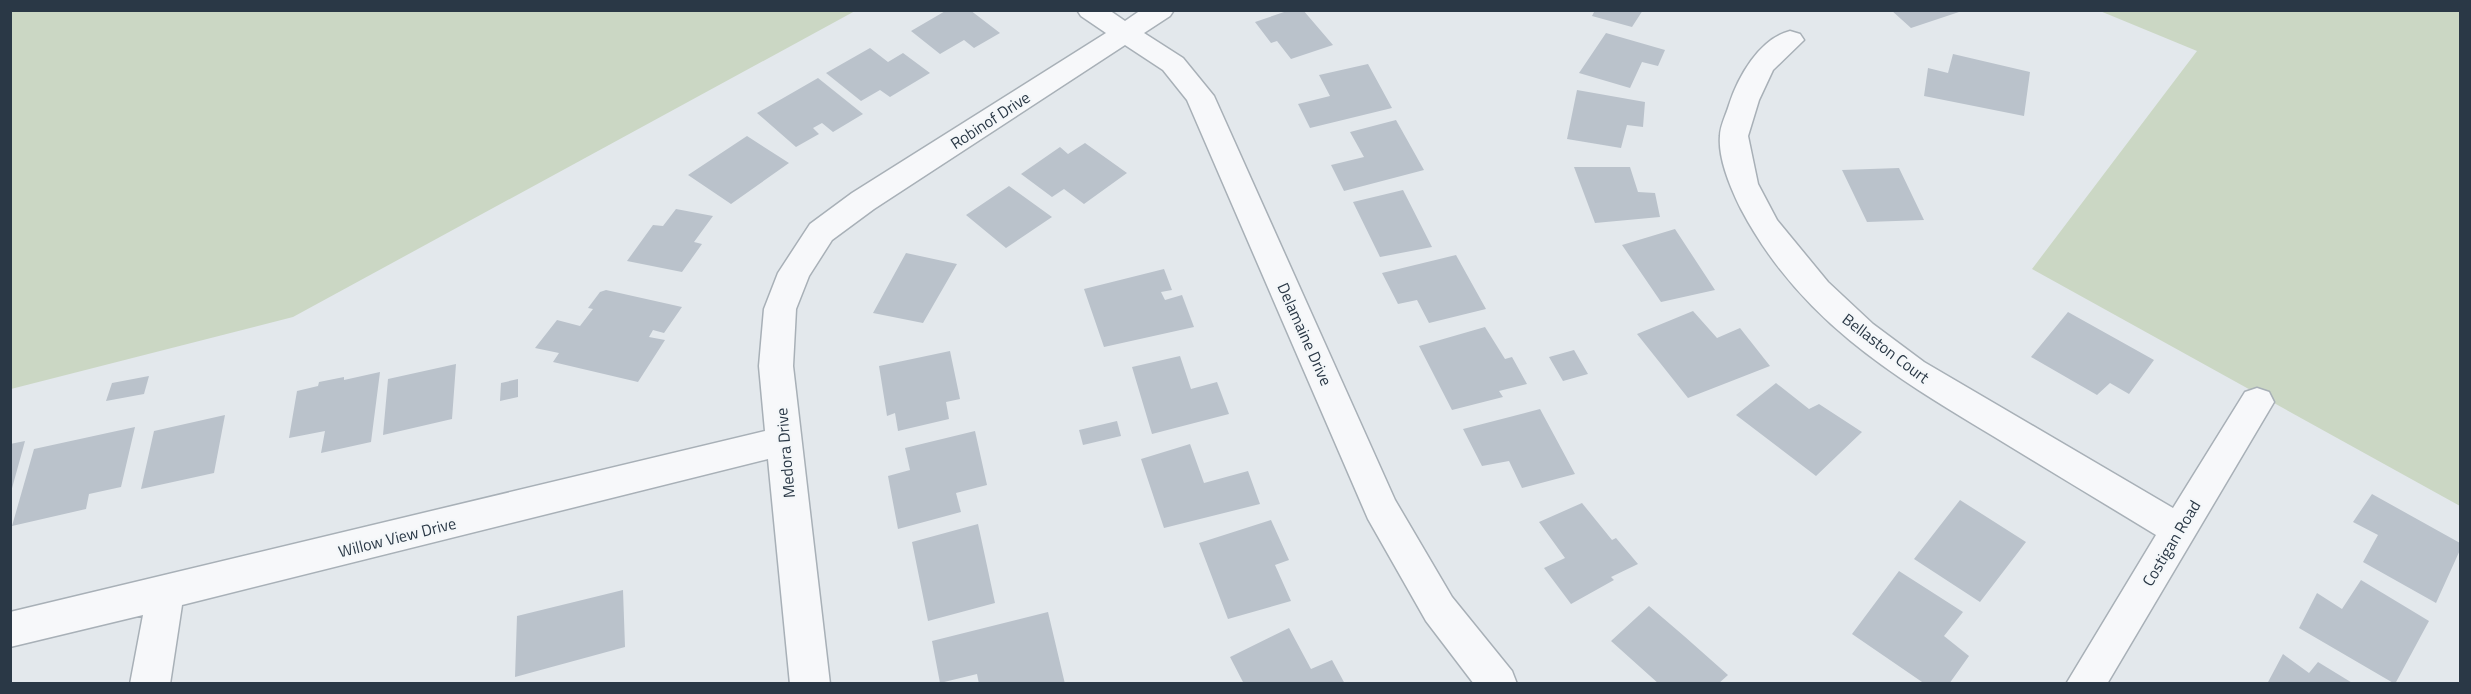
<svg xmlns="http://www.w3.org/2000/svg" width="2471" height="694" font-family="'Titillium Web',sans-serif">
<rect width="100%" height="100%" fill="#e3e8ec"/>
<path fill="#cbd7c4" d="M 11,10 L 855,10 L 855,11 L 293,317 L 11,389 Z
M 2100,11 L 2460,11 L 2460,506 L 2032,269 L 2197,51 Z"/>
<path fill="#bac2cb" d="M 947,10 L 970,10 L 1000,33 L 974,48 L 964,40 L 940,54 L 911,31 Z
M 1290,10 L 1303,10 L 1333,45 L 1291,59 L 1277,41 L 1271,43 L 1255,22 Z
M 1595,10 L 1643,10 L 1632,27 L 1592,16 Z
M 1891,10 L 1962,10 L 1962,11 L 1911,28 Z
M 1606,33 L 1665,50 L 1658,66 L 1642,62 L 1630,88 L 1579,73 Z
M 870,48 L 888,62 L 903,53 L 930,73 L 890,97 L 880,90 L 861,101 L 826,73 Z
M 1953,54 L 2030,72 L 2024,116 L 1924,96 L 1928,68 L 1948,73 Z
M 1368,64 L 1392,108 L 1310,128 L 1298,104 L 1330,96 L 1319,75 Z
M 818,78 L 863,114 L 833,132 L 822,123 L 813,128 L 819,134 L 796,147 L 757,113 Z
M 1577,90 L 1645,102 L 1643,127 L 1627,125 L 1621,148 L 1567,139 Z
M 1396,120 L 1424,170 L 1344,191 L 1331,165 L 1364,157 L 1350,132 Z
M 747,136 L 789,163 L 731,204 L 688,175 Z
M 1085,143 L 1127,173 L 1084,204 L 1064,189 L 1052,197 L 1021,174 L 1060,147 L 1068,154 Z
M 1574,167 L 1630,167 L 1638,192 L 1655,193 L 1660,217 L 1595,223 Z
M 1899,168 L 1924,220 L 1867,222 L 1842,170 Z
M 1009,186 L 1052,217 L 1006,248 L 966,215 Z
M 1403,190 L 1432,247 L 1380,257 L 1353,202 Z
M 676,209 L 713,216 L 694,242 L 702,244 L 682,272 L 627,261 L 653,225 L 663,226 Z
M 1675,229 L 1715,290 L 1661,302 L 1622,245 Z
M 906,253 L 957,264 L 923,323 L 873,313 Z
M 1456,255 L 1486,309 L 1429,323 L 1417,300 L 1398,304 L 1382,273 Z
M 1164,269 L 1172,290 L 1161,292 L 1165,300 L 1182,295 L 1194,327 L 1104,347 L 1084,289 Z
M 606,290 L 682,307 L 664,333 L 653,330 L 649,337 L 665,340 L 638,382 L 553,362 L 559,353 L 535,348 L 557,320 L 580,326 L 593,309 L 588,308 L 600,292 Z
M 1693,311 L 1717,338 L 1740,328 L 1770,366 L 1688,398 L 1637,334 Z
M 2068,312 L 2154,360 L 2129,394 L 2110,383 L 2097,395 L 2031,357 Z
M 1485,327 L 1505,359 L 1512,357 L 1527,384 L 1499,391 L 1503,397 L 1452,410 L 1419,346 Z
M 1574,350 L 1588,374 L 1563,381 L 1549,357 Z
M 950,351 L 960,399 L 946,402 L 949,419 L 898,431 L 895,413 L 887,416 L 879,366 Z
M 1180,356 L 1191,389 L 1217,382 L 1229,414 L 1152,434 L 1132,367 Z
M 456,364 L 452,419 L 383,435 L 388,379 Z
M 380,372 L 371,442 L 321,453 L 325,431 L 289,438 L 297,391 L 318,386 L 319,382 L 344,377 L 344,380 Z
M 149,376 L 144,394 L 106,401 L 112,383 Z
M 518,379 L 518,397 L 500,401 L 501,383 Z
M 1776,383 L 1809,409 L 1819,404 L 1862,432 L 1816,476 L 1736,415 Z
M 1540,409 L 1575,474 L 1522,488 L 1509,461 L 1482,466 L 1463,429 Z
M 225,415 L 214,473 L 141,489 L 154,431 Z
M 1117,421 L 1121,436 L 1083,445 L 1079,430 Z
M 135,427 L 121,487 L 89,494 L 86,509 L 12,526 L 34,449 Z
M 975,431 L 987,485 L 956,493 L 961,512 L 898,529 L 888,476 L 910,470 L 905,448 Z
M 25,441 L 11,492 L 10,492 L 10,444 Z
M 1190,444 L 1204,483 L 1248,471 L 1260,504 L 1164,528 L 1141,459 Z
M 2372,494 L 2460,543 L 2460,550 L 2436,603 L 2363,562 L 2378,535 L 2353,522 Z
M 1960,500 L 2026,542 L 1980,602 L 1914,559 Z
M 1582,503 L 1612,540 L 1616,538 L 1638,564 L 1611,577 L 1614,580 L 1571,604 L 1544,568 L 1565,558 L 1539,522 Z
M 1271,520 L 1289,560 L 1275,565 L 1291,601 L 1228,619 L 1199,543 Z
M 978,524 L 995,603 L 928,621 L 912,542 Z
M 1899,571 L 1963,612 L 1944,636 L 1969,656 L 1949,684 L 1925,684 L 1852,634 Z
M 2361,580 L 2429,621 L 2395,684 L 2299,628 L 2317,593 L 2342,609 Z
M 623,590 L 625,647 L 515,677 L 517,616 Z
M 1649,606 L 1684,636 L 1728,675 L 1718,684 L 1659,684 L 1611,641 Z
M 1048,612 L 1065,684 L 979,684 L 977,674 L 940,683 L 932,641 Z
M 1289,628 L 1311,669 L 1332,660 L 1345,684 L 1244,684 L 1230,657 Z
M 2283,654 L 2309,673 L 2318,662 L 2354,684 L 2267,684 Z"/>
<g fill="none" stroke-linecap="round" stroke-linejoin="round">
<g stroke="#a8b0b7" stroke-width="3">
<path id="street" d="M 1077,10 L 1109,10 L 1125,21 L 1141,10 L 1174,10 L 1170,16 L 1144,33 L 1183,58 L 1214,96 L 1395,500 L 1452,597 L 1512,671 L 1517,684 L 1474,684 L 1426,621 L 1368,519 L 1187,100 L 1163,70 L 1125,45 L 874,209 L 832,240 L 809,276 L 796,309 L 793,366 L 830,684 L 790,684 L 768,459 L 182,605 L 170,684 L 130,684 L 143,615 L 10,647 L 10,612 L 765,431 L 759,366 L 764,309 L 778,273 L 810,224 L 852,193 L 1106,33 L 1081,16 Z
M 1790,31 L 1800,34 L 1804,40 L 1773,70 L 1759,100 L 1748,136 L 1758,184 L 1777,220 L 1828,282 L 1873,324 L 1924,362 L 2173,508 L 2245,392 L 2257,388 L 2269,392 L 2274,402 L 2107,684 L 2066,684 L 2156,535 C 2102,502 2047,469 1993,436 C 1891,375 1799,319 1741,209 C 1731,189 1718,158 1720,136 C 1720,126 1726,115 1729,105 C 1738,77 1759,39 1790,31 Z"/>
</g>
<use href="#street" fill="#f7f8fa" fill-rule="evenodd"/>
</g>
<g text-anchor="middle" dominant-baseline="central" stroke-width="4.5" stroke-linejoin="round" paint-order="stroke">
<g font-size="16" fill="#2a3846" stroke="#f4f7f9">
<text transform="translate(990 120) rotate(-33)">Robinof Drive</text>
<text transform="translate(1305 334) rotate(66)">Delamaine Drive</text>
<text transform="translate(1886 348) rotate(37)">Bellaston Court</text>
<text transform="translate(785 453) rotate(-95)">Medora Drive</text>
<text transform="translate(397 537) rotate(-14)">Willow View Drive</text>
<text transform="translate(2171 543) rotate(-59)">Costigan Road</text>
</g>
</g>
<rect width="2471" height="694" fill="none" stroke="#2a3846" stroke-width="24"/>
</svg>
